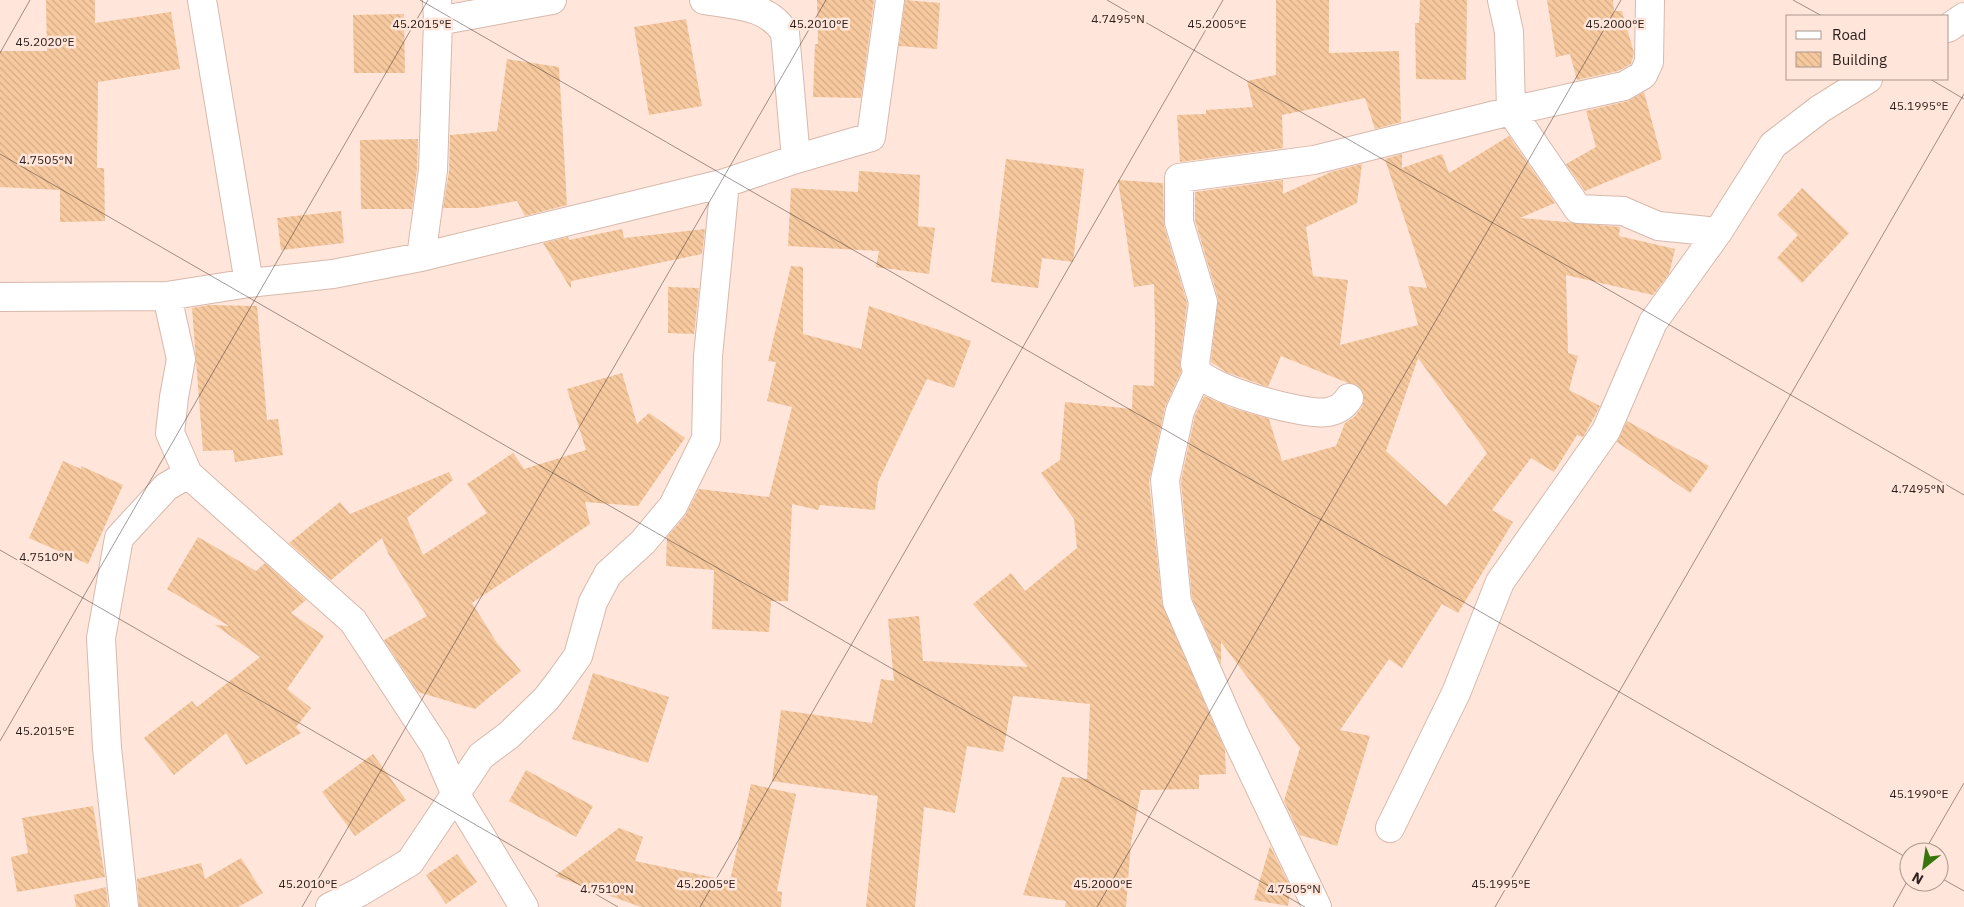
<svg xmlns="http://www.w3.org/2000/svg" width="1964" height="907" font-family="'IBM Plex Sans',sans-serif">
<defs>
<pattern id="building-back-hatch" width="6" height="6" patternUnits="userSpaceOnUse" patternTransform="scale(1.25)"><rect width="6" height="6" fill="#f7c99e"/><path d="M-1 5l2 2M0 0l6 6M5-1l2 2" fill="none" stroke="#d4ac88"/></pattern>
</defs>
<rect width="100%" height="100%" fill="#ffe5da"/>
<path fill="url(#building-back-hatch)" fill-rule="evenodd" d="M 46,0 L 95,0 L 95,23 L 171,12 L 180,69 L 98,82 L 97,168 L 104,168 L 105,221 L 60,222 L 60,190 L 0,187 L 0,51 L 47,51 Z
M 817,0 L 874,0 L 861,98 L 813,97 L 815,44 L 818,44 Z
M 905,0 L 940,3 L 937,49 L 899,46 Z
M 1276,0 L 1329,0 L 1329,53 L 1399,51 L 1401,122 L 1375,129 L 1365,98 L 1282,115 L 1283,148 L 1180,162 L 1177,115 L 1206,114 L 1206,110 L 1253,107 L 1247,81 L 1276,75 Z
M 1420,0 L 1467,0 L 1466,80 L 1416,79 L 1415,23 L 1419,23 Z
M 1547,0 L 1613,0 L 1614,11 L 1622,11 L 1634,53 L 1631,64 L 1618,71 L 1577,80 L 1570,54 L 1556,57 Z
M 404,14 L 405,73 L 354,73 L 353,15 Z
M 686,19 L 702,106 L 649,115 L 634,27 Z
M 507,59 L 559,67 L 567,205 L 525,216 L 517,201 L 477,208 L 443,208 L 449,171 L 450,135 L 497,131 Z
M 1644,92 L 1662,159 L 1585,191 L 1566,164 L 1596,147 L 1586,111 L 1628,101 Z
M 1509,136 L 1555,203 L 1520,218 L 1620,227 L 1619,236 L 1675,249 L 1669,274 L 1653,295 L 1566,275 L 1568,353 L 1578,356 L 1569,390 L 1600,406 L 1585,434 L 1583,437 L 1577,435 L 1554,472 L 1531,458 L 1492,510 L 1513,522 L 1458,613 L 1442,604 L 1402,668 L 1389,659 L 1340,730 L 1370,736 L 1337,846 L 1300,835 L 1284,801 L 1300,748 L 1221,642 L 1221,665 L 1192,598 L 1181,481 L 1195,416 L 1204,396 L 1232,408 L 1269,419 L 1282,461 L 1336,446 L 1345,423 L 1354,417 L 1362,407 L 1364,400 L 1363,392 L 1357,385 L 1348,383 L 1281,356 L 1268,387 L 1226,372 L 1211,362 L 1218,298 L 1195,220 L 1195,192 L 1283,180 L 1283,194 L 1331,172 L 1362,164 L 1357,203 L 1306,227 L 1313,276 L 1348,280 L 1340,345 L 1418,325 L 1408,286 L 1427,288 L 1385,159 L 1402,154 L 1402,168 L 1442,154 L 1449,173 ZM 1418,358 L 1487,453 L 1446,506 L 1386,451 Z
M 418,139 L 417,169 L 412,209 L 361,209 L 360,140 Z
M 1006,159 L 1084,169 L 1073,262 L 1042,258 L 1038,288 L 991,282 Z
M 859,171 L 920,175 L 918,226 L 935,228 L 929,274 L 876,267 L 879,251 L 788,246 L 791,188 L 858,192 Z
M 1118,180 L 1163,183 L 1164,226 L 1187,303 L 1180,362 L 1181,372 L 1165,407 L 1149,482 L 1162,604 L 1225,750 L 1226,774 L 1199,775 L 1199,789 L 1141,790 L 1131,842 L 1126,907 L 1065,907 L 1066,901 L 1023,895 L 1062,777 L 1087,779 L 1090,704 L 1013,696 L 1003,752 L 967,746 L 955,813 L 924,807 L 915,907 L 866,907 L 878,796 L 772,781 L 781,710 L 872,723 L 881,679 L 894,681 L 888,619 L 919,616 L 923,661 L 1028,667 L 973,604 L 1011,573 L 1025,591 L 1077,548 L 1074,519 L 1041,473 L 1060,460 L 1065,402 L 1132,409 L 1133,385 L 1154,386 L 1155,326 L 1154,284 L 1134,287 Z
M 1802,188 L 1849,233 L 1802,283 L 1777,258 L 1798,235 L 1777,215 Z
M 341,211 L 344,243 L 281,250 L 277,218 Z
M 622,229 L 624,238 L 705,229 L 702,254 L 571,281 L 571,289 L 543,243 L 568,237 L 569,240 Z
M 791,266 L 803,267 L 803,334 L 861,349 L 869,306 L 971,341 L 954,388 L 927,379 L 878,482 L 875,510 L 820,505 L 818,510 L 792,504 L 788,601 L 771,601 L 769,632 L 712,629 L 714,570 L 666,566 L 667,537 L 685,516 L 699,489 L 769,497 L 792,407 L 767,401 L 776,362 L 768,361 Z
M 668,287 L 699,288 L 694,334 L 668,333 Z
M 210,305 L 257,306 L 267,420 L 278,419 L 283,455 L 235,462 L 233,450 L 203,451 L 192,308 Z
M 622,373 L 637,424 L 649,413 L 685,438 L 638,506 L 585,502 L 590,524 L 472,603 L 497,643 L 521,671 L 475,709 L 418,692 L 384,640 L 427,616 L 388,553 L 382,538 L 331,580 L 289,543 L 340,502 L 350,514 L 449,472 L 453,480 L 407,518 L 423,555 L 487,513 L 467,484 L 513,453 L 524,469 L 586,450 L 567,389 Z
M 1627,421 L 1709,466 L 1690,493 L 1617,442 Z
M 63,461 L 81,469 L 81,466 L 123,485 L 88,564 L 29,538 Z
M 198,537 L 256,571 L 265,563 L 306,600 L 291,613 L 324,636 L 287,689 L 311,708 L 296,727 L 301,733 L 246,765 L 226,733 L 174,775 L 144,738 L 192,701 L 197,707 L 260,657 L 215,625 L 229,626 L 167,589 Z
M 593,673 L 669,697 L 648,763 L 572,739 Z
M 373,754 L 406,800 L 355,836 L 322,792 Z
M 526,770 L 593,806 L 576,837 L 509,801 Z
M 751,784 L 796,794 L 777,891 L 782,892 L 781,907 L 641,907 L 555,876 L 619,828 L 643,837 L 635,861 L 730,881 Z
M 93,806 L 105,877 L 17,892 L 11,857 L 28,853 L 22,818 Z
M 1270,846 L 1291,888 L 1288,906 L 1254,900 Z
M 457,854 L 477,882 L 446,904 L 426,875 Z
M 241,858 L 263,893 L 238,907 L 139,907 L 137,879 L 201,863 L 205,879 Z
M 106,887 L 108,907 L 76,907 L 74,895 Z"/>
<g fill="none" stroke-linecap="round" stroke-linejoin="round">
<g stroke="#d8b9ab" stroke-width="30">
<path id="minor" d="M 202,0 L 249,283
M 704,0 C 734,5 769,5 785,33 L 796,159
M 1502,0 L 1509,32 L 1511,111 L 1578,209 L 1623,211 L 1658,226 L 1718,232
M 438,21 L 552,0
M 1948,28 L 1964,17
M 421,257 L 433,170 L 438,21 L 437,0
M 167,296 L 181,359 L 174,397 L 170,433 L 188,474 L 353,621 L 435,746 L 456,795 L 524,907
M 0,297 L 167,296 L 249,283 L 333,274 L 421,257 L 725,183 L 796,159 L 871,137 L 890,0
M 1198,372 L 1180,411 L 1165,480 L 1177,602 L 1235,735 L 1317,907
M 1349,398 C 1344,406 1338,410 1328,412 C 1305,416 1210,390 1197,371 C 1196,369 1196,366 1195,364 L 1203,302 L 1179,222 L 1179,178 L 1314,160 L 1511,111 L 1624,86 L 1643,75 L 1649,62 L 1650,0
M 1390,828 L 1456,693 L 1500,582 L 1606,431 L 1653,322 L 1718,232 L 1773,145 L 1820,109 L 1868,79
M 124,907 L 107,748 L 101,638 L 119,538 L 166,487 L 188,474
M 330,907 L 360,892 L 410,862 L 481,756 L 509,735 L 546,699 L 560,681 L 578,656 L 593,602 L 608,574 L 643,542 L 673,506 L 706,439 L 708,356 L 725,183"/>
</g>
<use href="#minor" stroke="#fff" stroke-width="28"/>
</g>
<path fill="none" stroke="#2c211c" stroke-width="1" stroke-opacity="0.45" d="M 420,0 L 1909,859M 1107,0 L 1964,495M 1793,0 L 1822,16M 0,53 L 30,0M 1930,79 L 1964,99M 0,154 L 1305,907M 0,550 L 618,907M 0,741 L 428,0M 1924,852 L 1964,783M 1939,877 L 1964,891M 302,907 L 826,0M 700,907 L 1223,0M 1097,907 L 1621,0M 1495,907 L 1964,94M 1893,907 L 1909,878"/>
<g font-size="12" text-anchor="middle" fill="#2c211c" stroke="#ffe5da" stroke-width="5" stroke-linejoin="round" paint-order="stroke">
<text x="1118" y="23">4.7495°N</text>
<text x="422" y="28">45.2015°E</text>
<text x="819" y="28">45.2010°E</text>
<text x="1217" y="28">45.2005°E</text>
<text x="1615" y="28">45.2000°E</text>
<text x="45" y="46">45.2020°E</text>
<text x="1919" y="110">45.1995°E</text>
<text x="46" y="164">4.7505°N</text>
<text x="1918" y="493">4.7495°N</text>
<text x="46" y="561">4.7510°N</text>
<text x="45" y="735">45.2015°E</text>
<text x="1919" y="798">45.1990°E</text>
<text x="308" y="888">45.2010°E</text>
<text x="706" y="888">45.2005°E</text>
<text x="1103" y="888">45.2000°E</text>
<text x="1501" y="888">45.1995°E</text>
<text x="607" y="893">4.7510°N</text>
<text x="1294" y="893">4.7505°N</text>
</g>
<rect x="1786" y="15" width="162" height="65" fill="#ffe5da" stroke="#ab978e"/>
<rect x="1796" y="31" width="25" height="8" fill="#ffffff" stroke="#ab978e"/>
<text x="1832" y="40" font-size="15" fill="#2c211c">Road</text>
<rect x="1796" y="52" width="25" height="15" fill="url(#building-back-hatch)" stroke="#ab978e"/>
<text x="1832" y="65" font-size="15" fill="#2c211c">Building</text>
<g transform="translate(1924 867) rotate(210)"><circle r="24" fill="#ffe5da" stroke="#ab978e"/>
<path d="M0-4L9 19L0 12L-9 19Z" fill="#37750d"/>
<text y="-8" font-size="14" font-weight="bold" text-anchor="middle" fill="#2c211c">N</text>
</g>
</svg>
